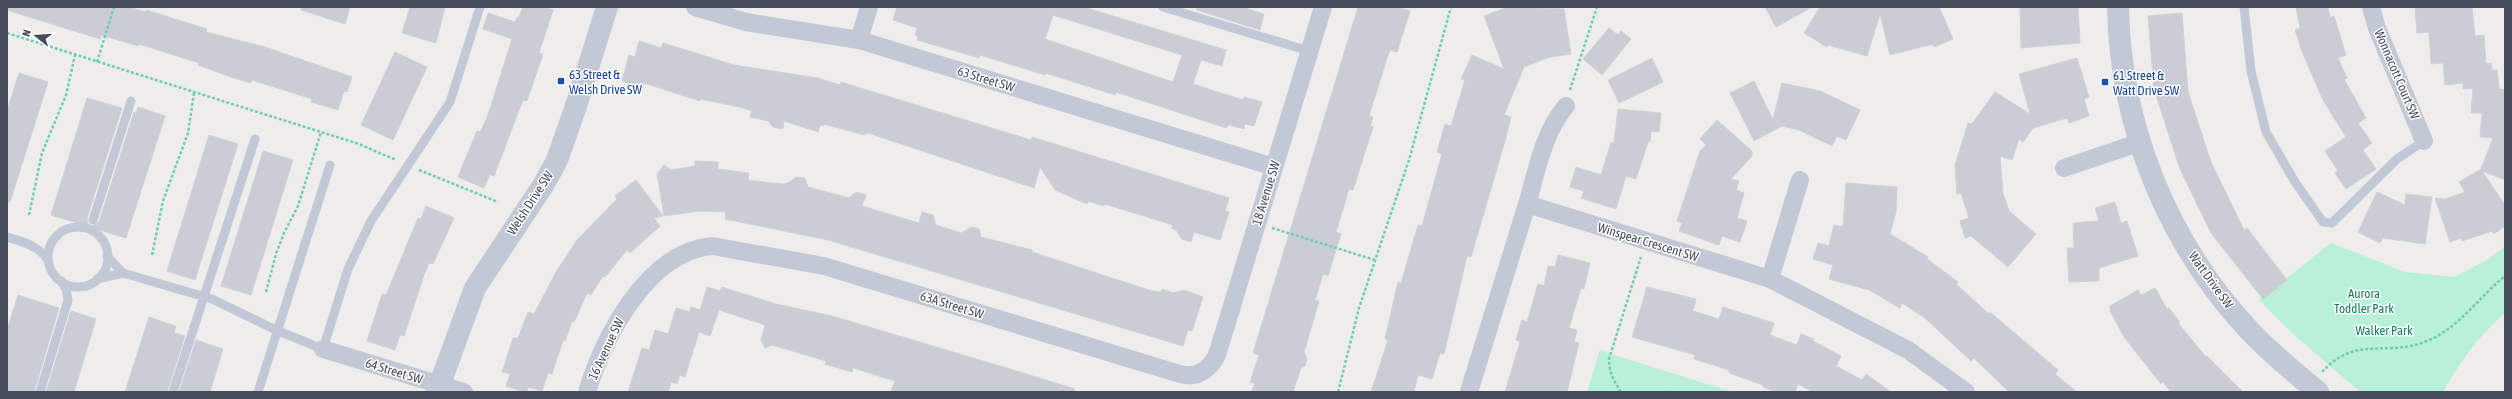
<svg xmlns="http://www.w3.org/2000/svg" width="2512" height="399" font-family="'Asap Condensed',sans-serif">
<rect width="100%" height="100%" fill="#efedec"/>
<path fill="#b8f0d8" d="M 2331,243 L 2405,272 L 2454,277 L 2489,259 L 2505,246 L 2505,313 C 2480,334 2459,363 2443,392 L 2360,392 L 2293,334 L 2259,300 Z
M 1600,350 L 1617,356 L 1733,392 L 1587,392 Z"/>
<path fill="#cbcdd5" stroke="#d0d1d8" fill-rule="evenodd" d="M 7,7 L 129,7 L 146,12 L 146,10 L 207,29 L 206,32 L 265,47 L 352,77 L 347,92 L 344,91 L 338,110 L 311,102 L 312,99 L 252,80 L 251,83 L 231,77 L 198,65 L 199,63 L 139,44 L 138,46 L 101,35 L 100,39 L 7,10 Z
M 301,7 L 350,7 L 345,24 L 301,10 Z
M 410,7 L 445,7 L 436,43 L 402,33 Z
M 523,7 L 544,7 L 553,10 L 539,53 L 543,54 L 527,101 L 523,100 L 494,176 L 490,174 L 484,188 L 458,177 L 477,131 L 480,132 L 487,118 L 512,39 L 483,29 L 488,13 L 515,22 L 517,17 L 519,17 Z
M 897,7 L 1083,7 L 1226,50 L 1222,66 L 1201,60 L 1193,84 L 1243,100 L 1244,97 L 1262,102 L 1254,126 L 1245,124 L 1244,129 L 1229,125 L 1226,128 L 1116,92 L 1115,95 L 1046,73 L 1045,75 L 980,55 L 979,58 L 917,40 L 918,36 L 915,35 L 917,28 L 893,20 ZM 1053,15 L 1182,55 L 1173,82 L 1045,39 Z
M 1197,7 L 1243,7 L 1264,14 L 1260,30 L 1197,10 Z
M 1358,7 L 1396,7 L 1410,11 L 1397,52 L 1390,50 L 1387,58 L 1369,116 L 1373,117 L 1370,126 L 1373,127 L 1353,190 L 1349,189 L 1336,232 L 1341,234 L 1328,276 L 1323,274 L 1315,300 L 1319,301 L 1304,352 L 1307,359 L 1305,366 L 1301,368 L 1293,392 L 1251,392 L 1255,384 L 1250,382 L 1259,355 L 1253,353 Z
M 1508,7 L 1564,9 L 1571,54 L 1550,57 L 1524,67 L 1504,115 L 1511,117 L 1505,141 L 1471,257 L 1467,256 L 1444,354 L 1440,353 L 1432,379 L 1418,375 L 1414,392 L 1371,392 L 1388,340 L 1385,339 L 1398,282 L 1401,283 L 1418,225 L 1422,226 L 1442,154 L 1437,152 L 1445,124 L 1451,126 L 1465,80 L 1461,79 L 1472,55 L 1504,69 L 1484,16 Z
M 1765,7 L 1812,7 L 1776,27 Z
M 1820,7 L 1939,7 L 1953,39 L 1934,47 L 1933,44 L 1890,55 L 1880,14 L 1867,56 L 1828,45 L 1827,47 L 1804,33 Z
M 2020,7 L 2078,7 L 2080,43 L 2021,48 Z
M 2296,7 L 2328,7 L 2330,18 L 2334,16 L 2346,55 L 2338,58 L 2347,78 L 2344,79 L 2366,118 L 2358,123 L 2372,143 L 2363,150 L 2376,169 L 2346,189 L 2335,173 L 2338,171 L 2325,151 L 2346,137 L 2323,100 L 2303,54 L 2295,30 L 2300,28 Z
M 2415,7 L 2472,7 L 2475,36 L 2484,35 L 2486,64 L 2491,63 L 2492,70 L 2497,70 L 2499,89 L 2505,90 L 2505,180 L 2482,171 L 2505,205 L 2505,226 L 2494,234 L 2492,231 L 2462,241 L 2461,238 L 2450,242 L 2435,198 L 2445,199 L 2465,192 L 2459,182 L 2481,169 L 2493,138 L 2480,137 L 2482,113 L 2471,113 L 2473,88 L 2463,89 L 2463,83 L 2445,85 L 2443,63 L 2431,64 L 2429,32 L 2417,33 Z
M 2182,13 L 2188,92 L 2211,162 L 2244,230 L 2247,228 L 2287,280 L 2263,299 L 2211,233 L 2180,169 L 2154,89 L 2148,16 Z
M 1609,28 L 1618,35 L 1621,31 L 1631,39 L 1602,75 L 1583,59 Z
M 639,41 L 661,48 L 663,43 L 734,65 L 818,78 L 840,85 L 841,82 L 1031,140 L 1032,137 L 1229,198 L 1225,211 L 1229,212 L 1220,240 L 1194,232 L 1191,242 L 1182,239 L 1176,230 L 1171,228 L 1173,225 L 1105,204 L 1104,206 L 1088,201 L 1087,204 L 1055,190 L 1040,167 L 1034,188 L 868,133 L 864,135 L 824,124 L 823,126 L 820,125 L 818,132 L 784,121 L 783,129 L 773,127 L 768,121 L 750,117 L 752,111 L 740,107 L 700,99 L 700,101 L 644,83 L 642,91 L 629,88 L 630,84 L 622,81 L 629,55 L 635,57 Z
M 395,52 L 427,67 L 393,140 L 361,125 Z
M 1652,58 L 1663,82 L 1619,103 L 1608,80 Z
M 2077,58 L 2089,97 L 2084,99 L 2089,116 L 2069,123 L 2067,118 L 2033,128 L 2023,142 L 2019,139 L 2012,160 L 2000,156 L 2003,193 L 2009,211 L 2036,234 L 2008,267 L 1971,236 L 1965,238 L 1960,221 L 1969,218 L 1961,193 L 1957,194 L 1955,165 L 1968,123 L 1972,124 L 1995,92 L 2030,114 L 2019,74 Z
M 19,73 L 48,82 L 10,202 L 7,202 L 7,111 Z
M 1754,81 L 1773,120 L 1782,83 L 1820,91 L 1860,110 L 1846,140 L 1837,136 L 1832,146 L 1799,130 L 1782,126 L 1754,141 L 1730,93 Z
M 87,98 L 122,108 L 87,218 L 88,224 L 92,226 L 99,222 L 134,112 L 136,113 L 138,107 L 165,116 L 126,238 L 51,215 Z
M 1618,109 L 1661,113 L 1659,132 L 1651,131 L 1650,142 L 1648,142 L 1636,179 L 1626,176 L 1616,209 L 1581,198 L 1584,191 L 1570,187 L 1576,167 L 1601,175 L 1611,142 L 1614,143 Z
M 1717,120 L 1752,151 L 1752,156 L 1731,179 L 1739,181 L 1736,190 L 1744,193 L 1737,218 L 1747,221 L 1740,242 L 1722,236 L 1719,245 L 1679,231 L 1682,223 L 1677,221 L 1700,151 L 1706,145 L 1700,139 Z
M 209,135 L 238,144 L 195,280 L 167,271 Z
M 263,151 L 293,160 L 251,295 L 221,286 Z
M 695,161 L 718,162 L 718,169 L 749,173 L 748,180 L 782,184 L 788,183 L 796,177 L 805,178 L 808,187 L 849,198 L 856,192 L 866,195 L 862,206 L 919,223 L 922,212 L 933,215 L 936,225 L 961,233 L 972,227 L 979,229 L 981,237 L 1032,250 L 1032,252 L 1152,291 L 1161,292 L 1162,289 L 1174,293 L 1184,290 L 1203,297 L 1192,331 L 1188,330 L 1183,346 L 828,240 L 725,219 L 726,212 L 699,211 L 664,216 L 657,174 L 664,165 L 671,170 L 695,166 Z
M 636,180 L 663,216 L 654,218 L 660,226 L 630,253 L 627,250 L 605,277 L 603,276 L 591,295 L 587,293 L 574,322 L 572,321 L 565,341 L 563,340 L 552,374 L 548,373 L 542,391 L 528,387 L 527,392 L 524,392 L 506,386 L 510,374 L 502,372 L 513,338 L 518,338 L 528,312 L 534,314 L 556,272 L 577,240 L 617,199 L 615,196 Z
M 1846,183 L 1897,187 L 1896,212 L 1890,234 L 1928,257 L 1927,259 L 1958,282 L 1956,284 L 1989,314 L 1990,312 L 2058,370 L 2055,374 L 2077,392 L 2009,392 L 1974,358 L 1971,361 L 1925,318 L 1902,303 L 1900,308 L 1869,290 L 1829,279 L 1833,265 L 1813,259 L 1818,243 L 1829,246 L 1834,225 L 1843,227 Z
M 2377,192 L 2405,205 L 2406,194 L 2432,197 L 2425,244 L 2383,238 L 2380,243 L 2358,232 Z
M 2115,202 L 2121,223 L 2127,221 L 2138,256 L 2099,268 L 2099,281 L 2069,282 L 2067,248 L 2074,248 L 2073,223 L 2099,221 L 2095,208 Z
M 426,206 L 454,218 L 433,264 L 429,263 L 424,275 L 404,336 L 400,335 L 395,350 L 367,341 L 382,294 L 386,295 L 418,218 L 421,219 Z
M 1558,255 L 1590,263 L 1584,289 L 1581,288 L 1569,328 L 1577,330 L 1574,342 L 1579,343 L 1567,392 L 1505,392 L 1520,342 L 1516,340 L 1522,320 L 1527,322 L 1538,284 L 1544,286 L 1548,266 L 1555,267 Z
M 707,287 L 720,291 L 722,287 L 776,304 L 832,316 L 1010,369 L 1075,389 L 1074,392 L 891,392 L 895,381 L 853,368 L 852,372 L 825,364 L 826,361 L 772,345 L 765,348 L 761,340 L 765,325 L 719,310 L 710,336 L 699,332 L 685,377 L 680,375 L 677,384 L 671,382 L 668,392 L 628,392 L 642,348 L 649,350 L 655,330 L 668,334 L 676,308 L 690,312 L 691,307 L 700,310 Z
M 1647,287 L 1696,299 L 1693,311 L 1719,319 L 1723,307 L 1774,323 L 1770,335 L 1797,345 L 1801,334 L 1814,339 L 1813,341 L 1841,356 L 1836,366 L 1862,380 L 1866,374 L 1891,392 L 1813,392 L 1798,384 L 1795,392 L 1777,392 L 1763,387 L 1763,385 L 1729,373 L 1729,370 L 1694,359 L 1695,355 L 1632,337 Z
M 2155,288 L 2167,309 L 2169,308 L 2180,322 L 2178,323 L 2206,357 L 2207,356 L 2243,392 L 2171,392 L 2163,382 L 2161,384 L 2124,337 L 2110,311 L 2110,306 L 2138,290 L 2141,295 Z
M 18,295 L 59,308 L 34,392 L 7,392 L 7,330 Z
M 71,311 L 96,319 L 74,392 L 46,392 Z
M 149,317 L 176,326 L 174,333 L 185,336 L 167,392 L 125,392 Z
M 196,340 L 223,349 L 210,392 L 179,392 Z"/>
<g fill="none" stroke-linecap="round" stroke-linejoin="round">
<path stroke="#6fceb2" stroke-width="2.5" stroke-dasharray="3 2" stroke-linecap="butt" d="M 7,33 L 359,144 L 396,160
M 97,62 L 114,7
M 1570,90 L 1597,7
M 419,170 L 498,202
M 29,215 L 42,153 L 66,95 L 75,55
M 1272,228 L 1375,260
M 152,255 L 163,201 L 188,133 L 194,93
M 266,292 L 276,254 L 284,233 L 298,206 L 321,132
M 2322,372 C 2357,334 2386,358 2427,341 C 2459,328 2479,297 2505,276
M 1338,392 L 1359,308 L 1409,160 L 1451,7
M 1621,392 C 1614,381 1609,373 1609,359 L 1641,257
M 1663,392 L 1670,392"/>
<path stroke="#c2c8d5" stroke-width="9" d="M 1163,7 L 1309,51
M 2244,7 L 2251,71 L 2266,132 L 2295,182 L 2323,222 L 2332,223 L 2397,159 L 2424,141
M 93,220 L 131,101
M48 257a30 30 0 1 1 60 0a30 30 0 1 1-60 0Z
M 7,237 C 23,242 38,245 48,260
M 107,256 L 123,273
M 97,279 L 123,273 L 212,299 L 278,331 L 323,349 L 348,269 L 371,221 L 450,102 L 480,7
M 40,392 L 68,300 L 66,289 L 61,281
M 173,392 L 255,139
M 258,392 L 330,165"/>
<path stroke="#c2c8d5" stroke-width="18" d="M 695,7 L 746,22 L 859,40 L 1274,167
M 2371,7 L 2377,28 L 2424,141
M 859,40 L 869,7
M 2064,168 L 2141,142
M 1527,204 C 1537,171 1543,133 1566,106
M 1770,279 L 1800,180
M 323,349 L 464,392
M 587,392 C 604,337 647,252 712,246 L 824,266 L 1180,374 C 1197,379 1209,370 1217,355 L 1323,7
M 1469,392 L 1527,204 L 1770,279 L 1908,350 L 1966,392"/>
<path stroke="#c2c8d5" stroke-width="22" d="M 2118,7 C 2120,125 2167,242 2248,329 C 2269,352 2294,372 2318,392
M 437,392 L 475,288 L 544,184 L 557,160 L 576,106 L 607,7"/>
</g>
<g fill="#1a4fb4" stroke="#fff" stroke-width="1.5">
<rect x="557" y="77" width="8" height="8" rx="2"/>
<rect x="2101" y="78" width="8" height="8" rx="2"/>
</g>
<g text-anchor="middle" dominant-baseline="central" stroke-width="3" stroke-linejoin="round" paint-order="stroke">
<g font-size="13" fill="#164399" stroke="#fff" text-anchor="start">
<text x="569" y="74">63 Street &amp;<tspan x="569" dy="15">Welsh Drive SW</tspan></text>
<text x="2113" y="75">61 Street &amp;<tspan x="2113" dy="15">Watt Drive SW</tspan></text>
</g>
<g font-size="13" fill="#444b5a" stroke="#fff">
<text transform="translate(2397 74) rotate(67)">Wonnacott Court SW</text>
<text transform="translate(986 79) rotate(17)">63 Street SW</text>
<text transform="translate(1266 193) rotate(-73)">18 Avenue SW</text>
<text transform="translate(530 203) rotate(-57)">Welsh Drive SW</text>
<text transform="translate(1648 242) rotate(17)">Winspear Crescent SW</text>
<text transform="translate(2211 280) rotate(54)">Watt Drive SW</text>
<text transform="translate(952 305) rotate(17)">63A Street SW</text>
<text transform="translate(606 349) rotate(-65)">16 Avenue SW</text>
<text transform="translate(394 371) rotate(17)">64 Street SW</text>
</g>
<g font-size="13" fill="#137d5d" stroke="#fff">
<text x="2364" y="293">Aurora<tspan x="2364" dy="15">Toddler Park</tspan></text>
<text x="2384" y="330">Walker Park</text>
</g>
</g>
<rect width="2512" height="399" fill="none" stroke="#444b5a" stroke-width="16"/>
<g transform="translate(36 36) rotate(287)" stroke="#ffffff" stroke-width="3" paint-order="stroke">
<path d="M0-3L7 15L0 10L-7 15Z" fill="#444b5a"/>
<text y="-6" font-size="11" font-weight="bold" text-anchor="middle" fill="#444b5a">N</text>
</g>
</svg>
